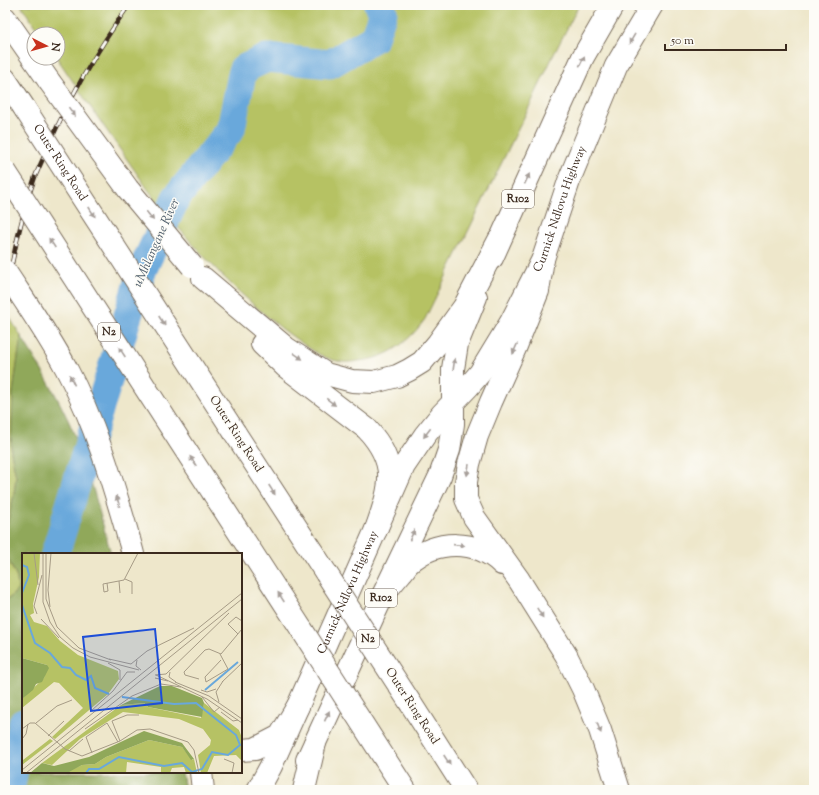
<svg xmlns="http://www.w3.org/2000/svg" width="819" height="795" font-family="'Sorts Mill Goudy',serif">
<rect width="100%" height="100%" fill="#fdfcf7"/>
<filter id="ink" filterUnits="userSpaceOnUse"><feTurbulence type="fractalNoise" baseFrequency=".025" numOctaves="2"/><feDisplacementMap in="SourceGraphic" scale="8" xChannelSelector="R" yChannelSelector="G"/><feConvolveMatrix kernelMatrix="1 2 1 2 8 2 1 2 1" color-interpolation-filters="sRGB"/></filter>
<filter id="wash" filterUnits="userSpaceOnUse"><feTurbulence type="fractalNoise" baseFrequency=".012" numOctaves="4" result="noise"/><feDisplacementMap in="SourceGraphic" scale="16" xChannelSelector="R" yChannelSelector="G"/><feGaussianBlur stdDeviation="0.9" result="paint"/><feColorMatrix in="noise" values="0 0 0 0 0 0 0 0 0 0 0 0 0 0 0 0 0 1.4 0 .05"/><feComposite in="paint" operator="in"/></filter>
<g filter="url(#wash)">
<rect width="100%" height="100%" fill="#eee7cb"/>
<path fill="#b6c264" stroke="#787641" d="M 21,5 L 579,5 L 553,56 L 532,101 L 425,319 C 409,342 387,359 358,361 C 352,362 344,363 337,361 C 318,357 301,342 285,331 C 240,296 199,254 163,209 C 152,196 143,182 133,168 C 107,131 82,95 57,58 L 58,58 L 58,34 L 40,34 Z
M 5,310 L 21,336 L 13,393 L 11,452 L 16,477 L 14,494 L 5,534 Z
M 5,553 L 17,578 L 18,589 L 11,597 L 5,601 Z"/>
<path fill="#90a85a" stroke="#66693c" d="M 21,336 C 44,373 66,410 81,451 C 93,484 101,519 111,554 L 23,554 L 23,772 L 182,772 L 185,790 L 5,790 L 5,601 L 11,597 L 18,589 L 17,578 L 5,553 L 5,534 L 14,494 L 16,477 L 11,452 L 13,393 Z"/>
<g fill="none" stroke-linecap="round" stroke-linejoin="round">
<path stroke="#69a8db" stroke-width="29" d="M 55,554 L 141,273 L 176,198 L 231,129 L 243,69 L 267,58 L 330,64 L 374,38 L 383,12 L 378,5
M 10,790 L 23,723"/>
</g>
</g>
<g filter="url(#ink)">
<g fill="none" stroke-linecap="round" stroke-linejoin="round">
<g stroke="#7a6c5b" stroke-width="24">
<g id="major">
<path d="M 492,258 L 583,57 L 613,5"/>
<path d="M 307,760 L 383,595 L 440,476 L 449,450 L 453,424 L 453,369 L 457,344 L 476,297"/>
<path id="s1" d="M 258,790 L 271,766 L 298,706 L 404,466 L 425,435 L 442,414 L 468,387 L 480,373 L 511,322 L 543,259 L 570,178 L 616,66 L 652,5"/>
</g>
</g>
<g stroke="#7a6c5b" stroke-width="24">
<path id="highway" d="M 5,18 L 49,81
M 5,79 L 25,109
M 543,259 L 538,291 L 516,346 L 491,402 L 477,436 L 469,464 L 466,482 L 466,499 L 474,517 L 519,580 L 566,655 L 583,689 L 600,730 L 619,790
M 203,278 L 286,348 L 312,365 L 326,374 L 352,381 L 374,382 L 397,376 L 409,370 L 422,362 L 438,343 L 464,307 L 499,240
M 262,344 L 286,367 L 367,429 C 400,465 390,488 376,530
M 235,433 L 326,573
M 214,494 L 302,630
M 129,539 L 133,554
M 383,595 C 389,587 395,580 401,573 C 404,570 406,566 409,563 C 436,539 476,539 502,564
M 411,704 L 466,790
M 241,750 L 255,749 L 280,736 L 298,706
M 385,759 L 405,790
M 201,772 L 203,790
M 304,790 L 315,743"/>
</g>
<use href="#major" stroke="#fff" stroke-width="22"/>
<use href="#highway" stroke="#fff" stroke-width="22"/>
<g stroke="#3b2a1e" stroke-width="4.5">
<path id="rail" d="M 5,298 C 13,257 21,217 35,177 C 39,167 44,157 48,147 C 70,96 97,50 129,5"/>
</g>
<use href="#rail" stroke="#fdfcf7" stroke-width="3" stroke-dasharray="9" stroke-linecap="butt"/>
<g stroke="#7a6c5b" stroke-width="24" stroke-linecap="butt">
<g id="highway-bridge">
<path d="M 49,81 L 128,189 L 192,266"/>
<path id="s2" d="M 25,109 L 235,433"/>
<path d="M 5,171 L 214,494"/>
<path d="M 5,271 C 26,303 48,334 66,368 C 95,422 112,480 129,539"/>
<path d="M 326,573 L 411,704"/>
<path d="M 302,630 L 385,759"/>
</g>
</g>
<use href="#highway-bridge" stroke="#fff" stroke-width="22"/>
</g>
<defs><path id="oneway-solid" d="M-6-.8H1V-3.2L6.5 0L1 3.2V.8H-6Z"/></defs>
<g fill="#a79f9a">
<use href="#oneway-solid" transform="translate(632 39) rotate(120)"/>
<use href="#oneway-solid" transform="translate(582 61) rotate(-64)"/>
<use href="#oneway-solid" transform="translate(72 112) rotate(54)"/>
<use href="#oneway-solid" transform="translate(527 179) rotate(-65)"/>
<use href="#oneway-solid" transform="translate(92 212) rotate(57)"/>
<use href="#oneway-solid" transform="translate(150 216) rotate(51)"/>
<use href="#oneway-solid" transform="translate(52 243) rotate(-123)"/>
<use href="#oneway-solid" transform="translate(162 321) rotate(57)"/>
<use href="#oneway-solid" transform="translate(515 349) rotate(114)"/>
<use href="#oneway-solid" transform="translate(122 352) rotate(-123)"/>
<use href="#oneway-solid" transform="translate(298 356) rotate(34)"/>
<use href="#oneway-solid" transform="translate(454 364) rotate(-82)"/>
<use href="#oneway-solid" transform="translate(72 380) rotate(-115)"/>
<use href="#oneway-solid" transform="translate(331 402) rotate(37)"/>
<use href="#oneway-solid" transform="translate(427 433) rotate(127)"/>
<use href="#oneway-solid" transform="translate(193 461) rotate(-123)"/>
<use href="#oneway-solid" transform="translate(468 470) rotate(100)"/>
<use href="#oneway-solid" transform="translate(272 490) rotate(57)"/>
<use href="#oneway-solid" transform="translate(118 501) rotate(-106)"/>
<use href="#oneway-solid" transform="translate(412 535) rotate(-65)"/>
<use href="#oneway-solid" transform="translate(459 545) rotate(4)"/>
<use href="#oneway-solid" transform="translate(281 597) rotate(-123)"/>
<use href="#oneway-solid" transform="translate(540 613) rotate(58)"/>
<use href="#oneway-solid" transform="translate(327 716) rotate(-65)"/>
<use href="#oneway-solid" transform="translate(599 728) rotate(69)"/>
<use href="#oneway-solid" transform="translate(447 760) rotate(57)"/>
</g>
</g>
<g text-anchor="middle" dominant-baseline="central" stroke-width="3" stroke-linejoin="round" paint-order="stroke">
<g fill="#fdfcf7" stroke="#75695f" stroke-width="1">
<rect x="502" y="190" width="32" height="18" rx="3"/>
<rect x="98" y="323" width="22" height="18" rx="3"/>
<rect x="365" y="589" width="32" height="18" rx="3"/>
<rect x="357" y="630" width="22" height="18" rx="3"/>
</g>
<g font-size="11" font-weight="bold" fill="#3b2a1e">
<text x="518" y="199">R102</text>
<text x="109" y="332">N2</text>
<text x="381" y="598">R102</text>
<text x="368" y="639">N2</text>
</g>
<g font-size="12" fill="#3b2a1e" stroke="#fdfcf7">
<text stroke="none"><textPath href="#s2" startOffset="64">Outer Ring Road</textPath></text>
<text stroke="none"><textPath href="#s1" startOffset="659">Curnick Ndlovu Highway</textPath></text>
<text transform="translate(236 434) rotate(57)">Outer Ring Road</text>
<text stroke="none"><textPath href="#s1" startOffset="217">Curnick Ndlovu Highway</textPath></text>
<text transform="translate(412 706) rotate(57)">Outer Ring Road</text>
</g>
<g font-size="13" font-style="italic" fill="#4d5c6a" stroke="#fdfcf7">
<text transform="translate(157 243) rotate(-66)">uMhlangane River</text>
</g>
</g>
<g transform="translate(22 553)">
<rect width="220" height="220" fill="#eee7cb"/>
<path d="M 0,0 L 18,0 L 17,24 L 11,51 L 12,60 L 8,62 L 12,69 L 25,73 L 38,88 L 56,102 L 96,118 L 97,126 L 86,141 L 33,186 L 30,184 L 61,155 L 37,130 L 32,129 L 0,155 L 0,146 L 22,125 L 25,112 L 0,105 ZM 122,150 L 126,154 L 179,165 L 182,150 L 217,177 L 220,185 L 220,208 L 214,202 L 192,203 L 185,220 L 179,220 L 176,202 L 188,192 L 189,187 L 181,176 L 157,166 L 101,159 L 58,186 L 30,212 L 20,210 L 99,152 ZM 28,186 L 31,188 L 0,212 L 1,207 ZM 127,187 L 160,194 L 170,207 L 172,206 L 175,220 L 164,220 L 162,214 L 150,215 L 148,220 L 142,220 L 139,219 L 139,214 L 105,209 L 104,220 L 43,220 L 60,212 L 73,211 L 84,204 Z" fill="#b6c264"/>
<path d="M 0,105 L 25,112 L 27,115 L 20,129 L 14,131 L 11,137 L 0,146 ZM 138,133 L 150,133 L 180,145 L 182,150 L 180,164 L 126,154 L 122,150 L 99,152 ZM 122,178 L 160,190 L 172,206 L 169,207 L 160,194 L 127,187 L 84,204 L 73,211 L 60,212 L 47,219 L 8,220 L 20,210 L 32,213 L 67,204 Z" fill="#90a85a"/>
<path fill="none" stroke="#69a8db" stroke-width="2" d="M 0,12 L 5,14 L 7,22 L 0,40M 0,52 L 13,90 L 28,100 L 40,114 L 48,115 L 54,122 L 64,127 L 69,123 L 73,135 L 87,141M 183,137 L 216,109M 64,220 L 67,216 L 77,216 L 97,204 L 142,213 L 160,210 L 170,219 L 180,216 L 190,199 L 206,202 L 218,192 L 214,182 L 174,150 L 152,151 L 100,144"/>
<path fill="none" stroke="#a69b86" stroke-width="1" d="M 12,0 L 16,32M 21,0 L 21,49 L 28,69 L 38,84 L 51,95 L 68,104 L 117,117M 24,0 L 24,46 L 35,74 L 57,95 L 89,107M 103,26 L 110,29 L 110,41M 97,28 L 98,40M 85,30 L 86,38 L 82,39 L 81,31 L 102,27 L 116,0M 28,54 L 26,37 L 29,0M 15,61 L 12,53 L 20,22M 19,66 L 37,85M 216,81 L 206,71 L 214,64 L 220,68M 198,101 L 206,116 L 184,129 L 183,124 L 199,107M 87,106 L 109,111 L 125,98 L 172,75M 115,107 L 114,113 L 119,117M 86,110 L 98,117 L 98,127M 148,119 L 147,124 L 154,129M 133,122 L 144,121 L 207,60M 134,122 L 185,146 L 220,170M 133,125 L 146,128M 177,126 L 163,122 L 162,119 L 183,97 L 187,96 L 199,101 L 220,76M 153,129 L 187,143 L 220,166M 200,129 L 220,110M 179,137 L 185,139 L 194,136M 180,144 L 192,159 L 198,154M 197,149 L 194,139 L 201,128M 69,158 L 91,138 L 105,119 L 113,119M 199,159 L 211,168 L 216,167M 14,170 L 35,153 L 50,147M 0,176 L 8,170 L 13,170 L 43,196 L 60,203 L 98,188 L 115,177 L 128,176 L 166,189 L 172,197 L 177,220M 63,176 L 110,143 L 139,131 L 159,134M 26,183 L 42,168M 0,186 L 4,181 L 6,171M 98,188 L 90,168 L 105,162 L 117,162M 47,198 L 61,186M 70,200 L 64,184 L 85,170 L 96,189M 202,206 L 212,210 L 210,220M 0,217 L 220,40M 4,220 L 220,46"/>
<path fill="#1d4ed8" fill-opacity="0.15" stroke="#1d4ed8" stroke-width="2" d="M 133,76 L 140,150 L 69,158 L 61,84 Z"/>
<rect width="220" height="220" fill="none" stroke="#3b2a1e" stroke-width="2"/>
</g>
<rect width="819" height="795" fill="none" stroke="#fdfcf7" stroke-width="20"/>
<g transform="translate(46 46) rotate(96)"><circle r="19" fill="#fdfcf7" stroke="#afa8a0"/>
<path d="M0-3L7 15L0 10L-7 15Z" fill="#c8321e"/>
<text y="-6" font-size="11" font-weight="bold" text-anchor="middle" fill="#3b2a1e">N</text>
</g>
<path d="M665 44v6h121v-6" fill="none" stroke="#3b2a1e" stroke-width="2"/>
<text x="671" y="44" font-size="12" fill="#3b2a1e" stroke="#fdfcf7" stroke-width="3" paint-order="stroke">50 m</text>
</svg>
